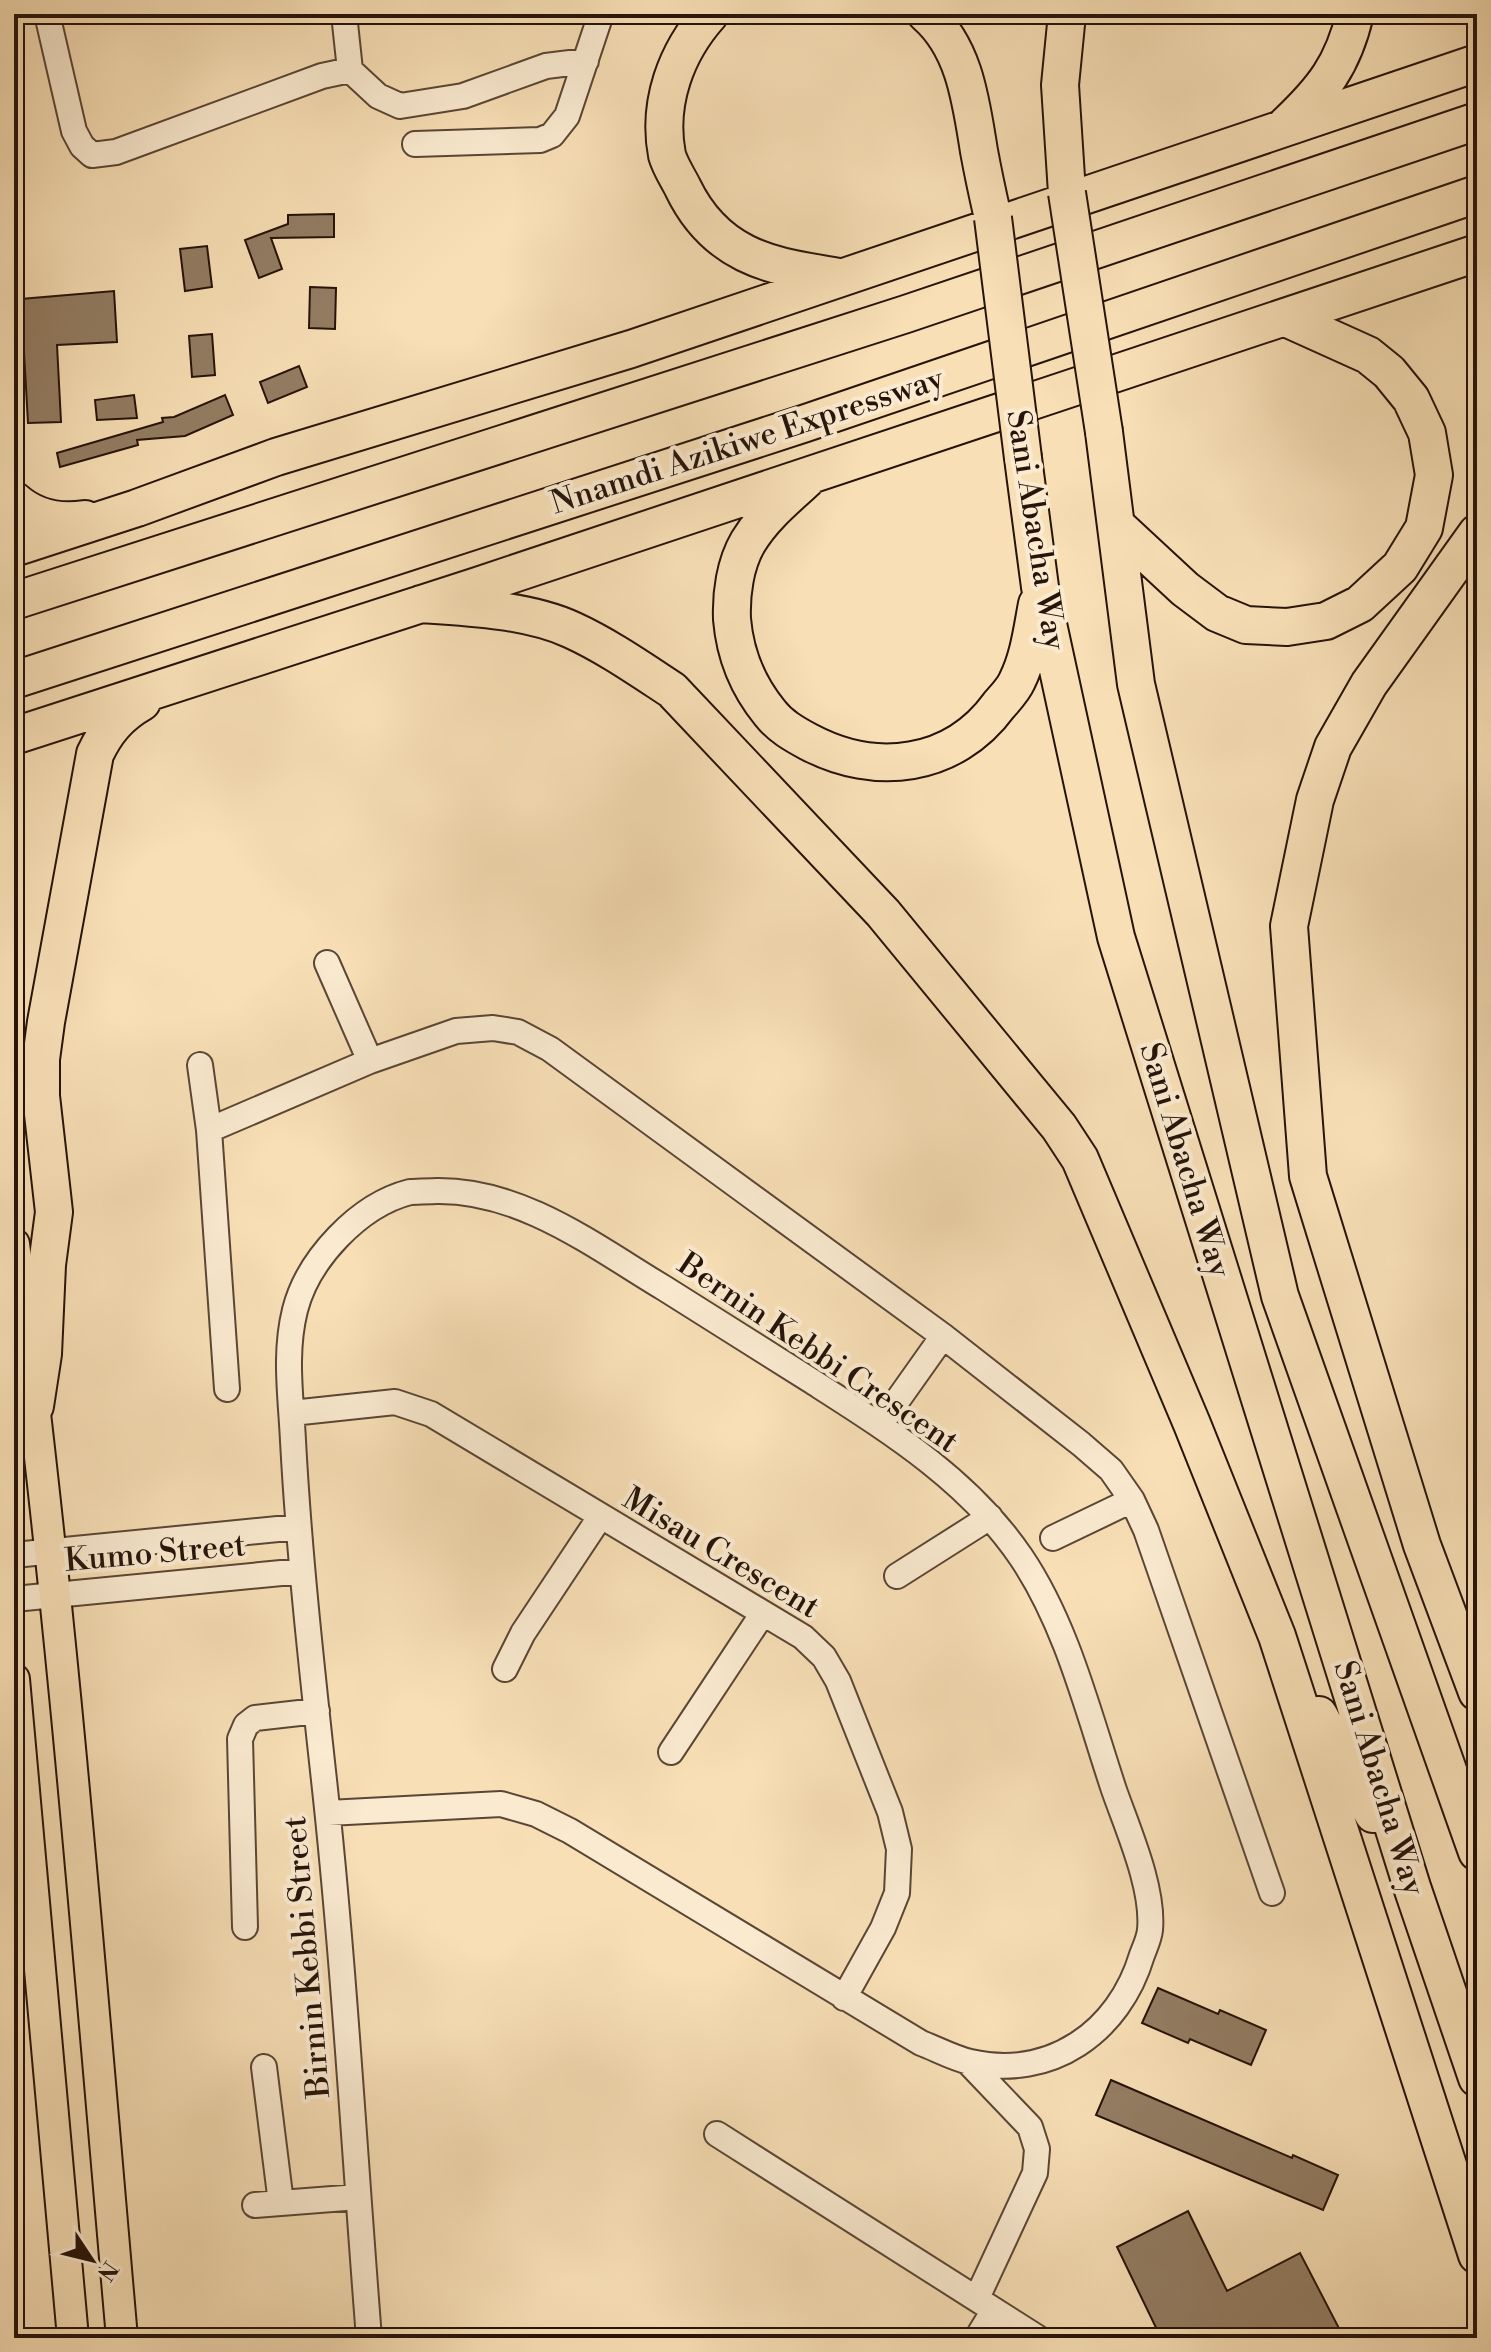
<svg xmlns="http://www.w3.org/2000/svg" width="1491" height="2352" font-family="'Libre Bodoni',serif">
<rect width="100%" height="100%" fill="#f8dfb6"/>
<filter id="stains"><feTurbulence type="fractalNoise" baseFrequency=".0025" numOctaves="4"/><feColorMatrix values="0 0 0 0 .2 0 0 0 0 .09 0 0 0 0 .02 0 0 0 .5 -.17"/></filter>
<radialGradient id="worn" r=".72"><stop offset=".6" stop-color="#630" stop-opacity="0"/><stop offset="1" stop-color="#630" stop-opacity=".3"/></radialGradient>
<path fill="#937d63" stroke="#26130a" stroke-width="2" d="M 334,214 L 334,237 L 271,238 L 282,269 L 259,278 L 245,240 L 288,224 L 288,215 Z
M 207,246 L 212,287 L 185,291 L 180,249 Z
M 310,287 L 336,288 L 335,329 L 309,328 Z
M 114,291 L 117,342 L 57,345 L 61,422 L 28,423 L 21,299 Z
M 212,334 L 215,375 L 192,377 L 189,336 Z
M 299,366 L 307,387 L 268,403 L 260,382 Z
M 134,395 L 137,418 L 97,420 L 95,400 Z
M 225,395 L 233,415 L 185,436 L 137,440 L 138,445 L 60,467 L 57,453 L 163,422 L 162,418 L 174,417 Z
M 1158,1988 L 1218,2014 L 1220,2010 L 1266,2030 L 1251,2065 L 1190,2039 L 1188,2043 L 1142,2023 Z
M 1111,2080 L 1292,2158 L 1293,2155 L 1338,2175 L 1323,2210 L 1096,2115 Z
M 1188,2211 L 1227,2291 L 1300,2253 L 1344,2338 L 1161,2338 L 1117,2247 Z"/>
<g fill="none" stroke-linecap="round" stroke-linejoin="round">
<g stroke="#5a4635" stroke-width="28">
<path id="minor" d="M 47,14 L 74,131 L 82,146 L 92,155 L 116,152 L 322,76 L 350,70 L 378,96 L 400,106 L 463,96 L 546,66 L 586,61
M 344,14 L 350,70
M 415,144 L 540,140 L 552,135 L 567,116 L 601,14
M 327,963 L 370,1061
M 200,1065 L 209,1130 L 227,1389
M 209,1130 L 370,1061 L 456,1031 L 493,1028 L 518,1032 L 550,1049 L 943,1336 L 1081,1444 L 1111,1470 L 1132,1500 L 1146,1530 L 1272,1893
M 292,1413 L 395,1402 L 431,1414 L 803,1637 L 824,1657 L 838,1681 L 890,1812 L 899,1849 L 897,1893 L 883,1928 L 844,1998
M 880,1425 L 943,1336
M 1053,1538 L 1132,1500
M 14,1555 L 298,1527
M 897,1576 L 990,1517
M 14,1599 L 302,1571
M 505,1669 L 523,1633 L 600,1517
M 671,1752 L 763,1613
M 328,1813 L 501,1804 L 536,1814 L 570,1831 L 921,2043 C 937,2049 953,2058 970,2062 C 1051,2080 1119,2032 1142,1955 C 1145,1947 1149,1939 1150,1930 C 1154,1888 1128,1830 1114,1790 C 1088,1712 1067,1625 1021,1557 C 968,1479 888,1430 810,1380 C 761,1349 713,1319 664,1288 C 594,1246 522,1190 437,1191 C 433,1191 413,1192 410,1192 C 359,1205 308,1259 295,1310 C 284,1354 291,1397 293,1441 C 299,1552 311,1661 323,1771 C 344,1959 354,2149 369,2338
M 245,1927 L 240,1739 L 246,1725 L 255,1718 L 317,1711
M 968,2062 L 1030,2127 L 1037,2149 L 1035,2173 L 977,2298
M 264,2067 L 281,2203
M 717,2134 L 1038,2338
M 255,2205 L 358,2197
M 977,2338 L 994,2310"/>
</g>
<g stroke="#26130a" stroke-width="34">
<path id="major" d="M 14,1244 C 62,1607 90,1973 122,2338
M 14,1679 L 73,2338"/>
</g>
<g stroke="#26130a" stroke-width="40">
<path id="highway" d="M 710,14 C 676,52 657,103 667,155 C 670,166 678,178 683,188 C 696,215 717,239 745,253 C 775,268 806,271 839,277
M 926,14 C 965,48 971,102 979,151 C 983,173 988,196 993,218
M 1286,125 C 1323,90 1343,65 1355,14
M 1067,193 L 1060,85 L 1067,14
M 1104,432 L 1136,684 L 1280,1296 L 1477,1852
M 1023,458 L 1040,587 L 1116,937 L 1412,1887 L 1477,2078
M 806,480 C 785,499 763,517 748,542 C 735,564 731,594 732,619 C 735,655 747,685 770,713 C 780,726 794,734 809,742 C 875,777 953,768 999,705 C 1005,698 1013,690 1017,681 C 1029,657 1032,630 1037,604
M 14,500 C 34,518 59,523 85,519
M 1116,525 L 1185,589 L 1217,613 L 1246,625 L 1287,627 L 1326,621 L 1360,604 L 1400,567 L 1424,528 L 1434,475 L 1427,433 L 1411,399 L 1389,372 L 1368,355 L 1286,318
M 1477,533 L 1369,684 L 1333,747 L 1315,800 L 1289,926 L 1308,1176 L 1422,1545 L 1477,1692
M 14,548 L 137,508 L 276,457 L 631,349 L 1477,63
M 14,601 L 906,314 L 1477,121
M 421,604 C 468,607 529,610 572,630 C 607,646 640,669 672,690 L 883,913 L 1059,1127 L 1080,1159 L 1192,1424 L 1277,1636 L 1477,2255
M 14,680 L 806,423 L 1477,194
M 14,736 L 477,586 L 1477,253
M 35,1406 L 43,1354 L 47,1265 L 54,1212 L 41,1096 L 41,1059 L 46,1022 L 95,754 C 106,731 119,715 142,702
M 1319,1715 L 1373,1814"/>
</g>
<use href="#minor" stroke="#faead0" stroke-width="24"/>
<use href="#major" stroke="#f8dfb6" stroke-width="30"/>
<use href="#highway" stroke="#f8dfb6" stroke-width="36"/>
<g stroke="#26130a" stroke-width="40" stroke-linecap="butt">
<path id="highway-bridge" d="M 1067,193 L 1104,432
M 993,218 L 1023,458"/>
</g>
<use href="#highway-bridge" stroke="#f8dfb6" stroke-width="36"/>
</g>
<g text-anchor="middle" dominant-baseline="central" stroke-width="8" stroke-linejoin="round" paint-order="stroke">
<g font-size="32" fill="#26130a" stroke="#faead0">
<text transform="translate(747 441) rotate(-18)">Nnamdi Azikiwe Expressway</text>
<text transform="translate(1036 530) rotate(81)">Sani Abacha Way</text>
<text transform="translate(1185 1160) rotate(73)">Sani Abacha Way</text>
<text transform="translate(818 1353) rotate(34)">Bernin Kebbi Crescent</text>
<text transform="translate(155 1553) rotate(-5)">Kumo Street</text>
<text transform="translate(721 1553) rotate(31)">Misau Crescent</text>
<text transform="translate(1379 1778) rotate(73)">Sani Abacha Way</text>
<text transform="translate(307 1957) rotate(-95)">Birnin Kebbi Street</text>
</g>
</g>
<rect width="1491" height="2352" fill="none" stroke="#f8dfb6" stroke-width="48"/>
<rect x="16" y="16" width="1459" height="2320" fill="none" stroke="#26130a" stroke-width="4"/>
<rect x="24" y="24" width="1443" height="2304" fill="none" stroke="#26130a" stroke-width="2"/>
<g transform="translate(92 2260) rotate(125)" stroke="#faead0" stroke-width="6" paint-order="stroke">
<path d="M0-6L14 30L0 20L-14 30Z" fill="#26130a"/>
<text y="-12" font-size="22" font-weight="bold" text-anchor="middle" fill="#26130a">N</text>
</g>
<rect width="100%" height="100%" filter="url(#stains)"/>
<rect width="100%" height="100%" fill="url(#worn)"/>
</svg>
